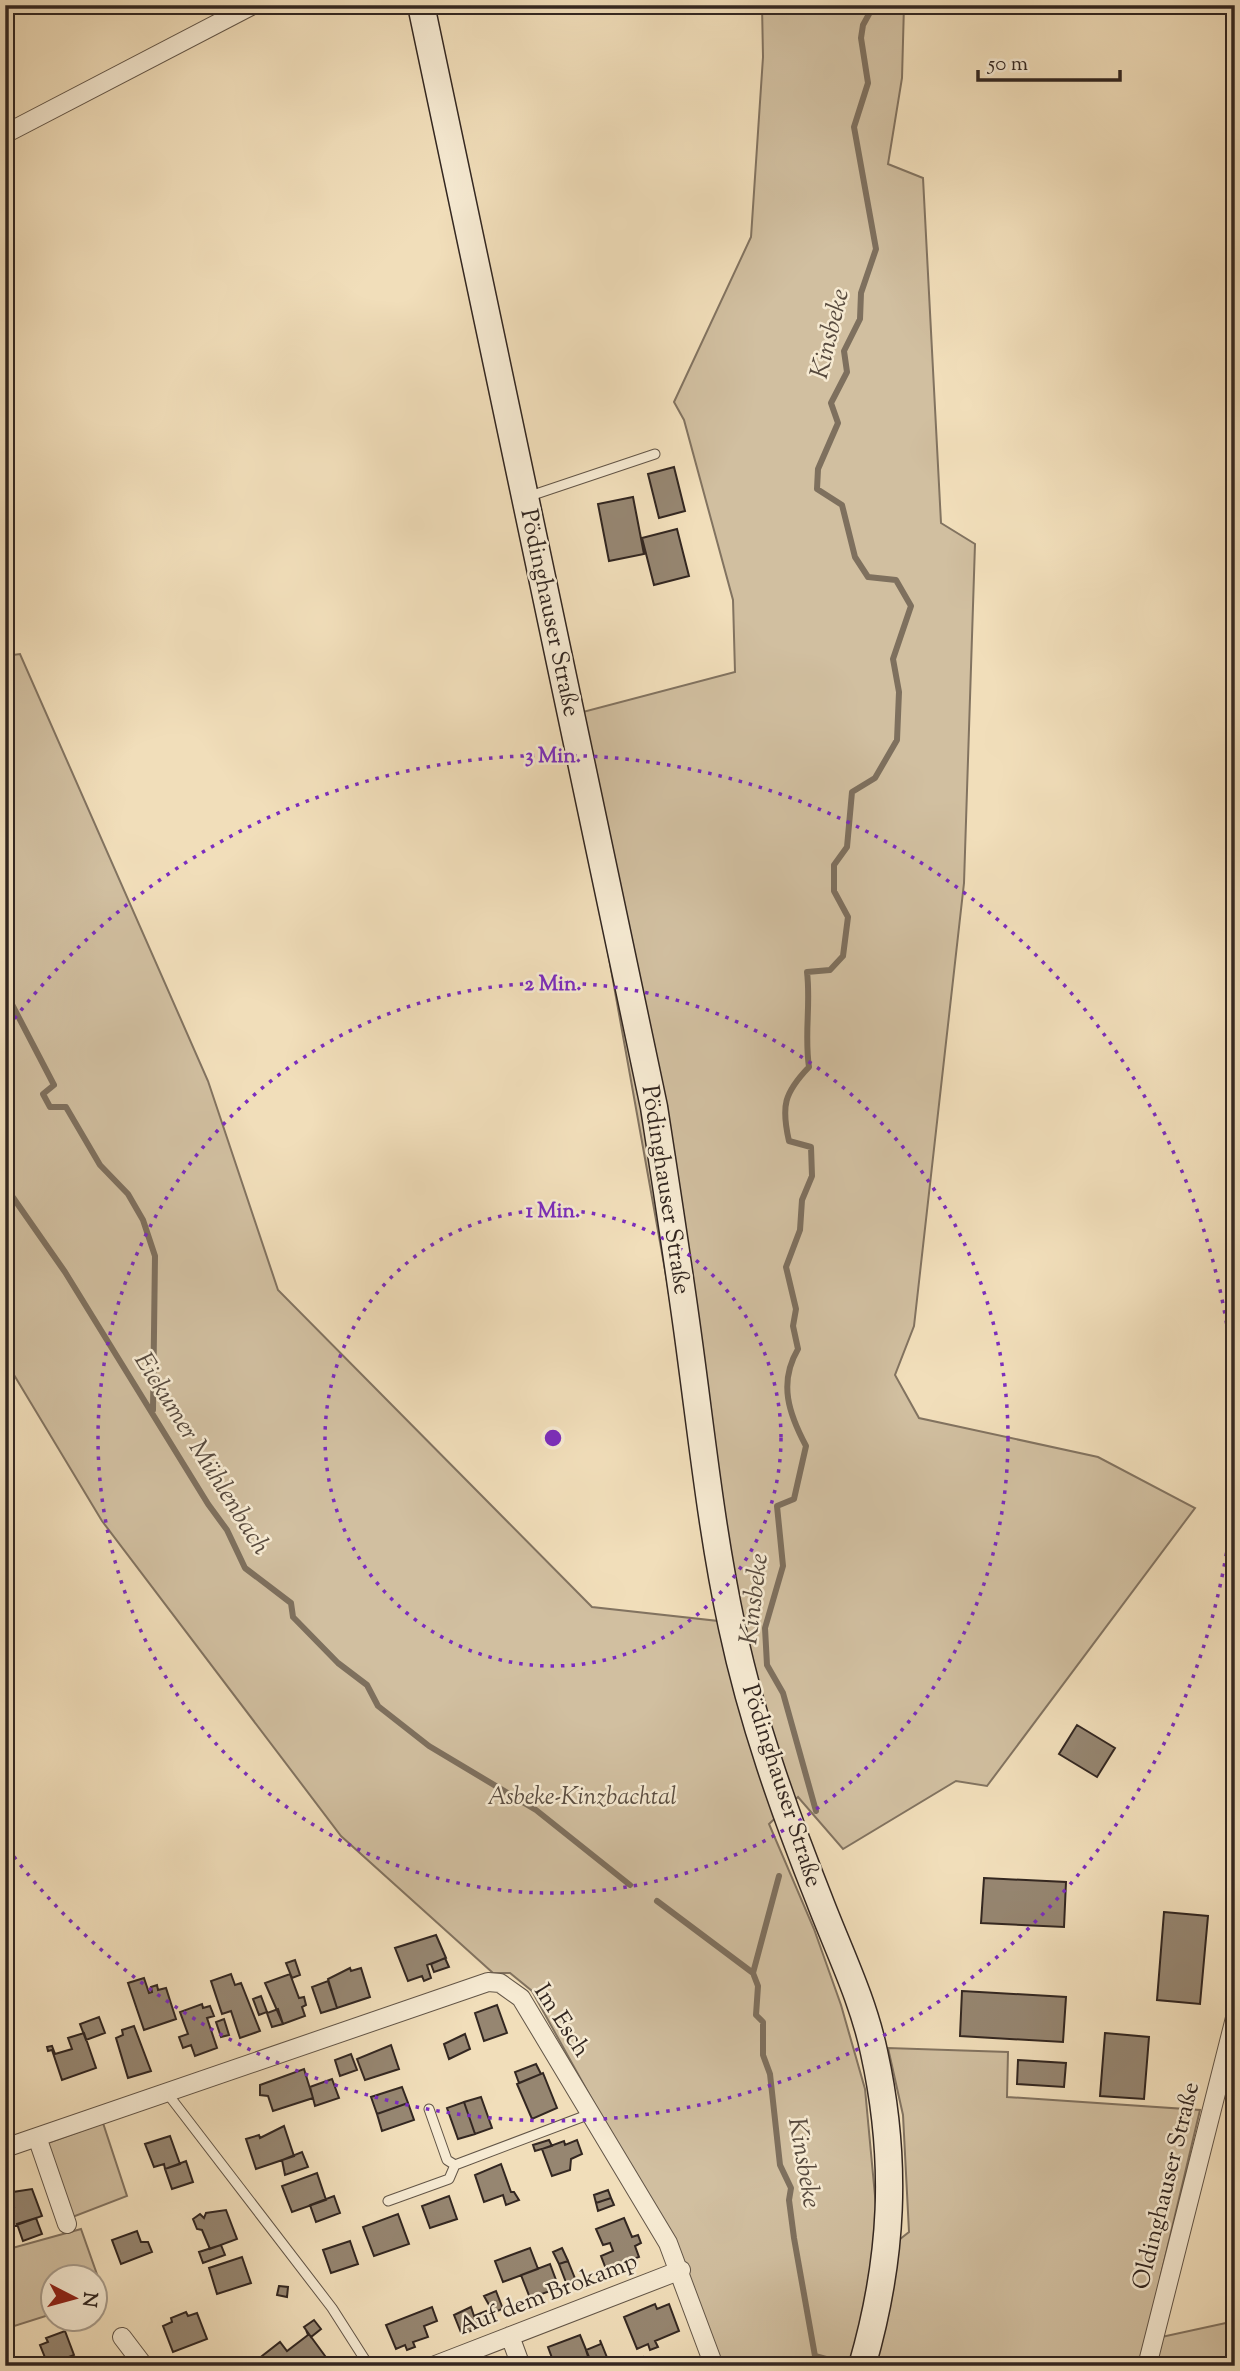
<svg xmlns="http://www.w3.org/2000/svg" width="1240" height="2371" font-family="'Sorts Mill Goudy',serif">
<rect width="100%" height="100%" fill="#f1deba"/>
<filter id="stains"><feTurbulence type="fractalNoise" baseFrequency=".00286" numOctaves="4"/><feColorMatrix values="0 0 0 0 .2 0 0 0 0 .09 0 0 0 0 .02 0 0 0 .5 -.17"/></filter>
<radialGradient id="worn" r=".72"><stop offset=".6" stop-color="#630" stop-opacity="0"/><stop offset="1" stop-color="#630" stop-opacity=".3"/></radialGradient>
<path fill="#d1bfa0" stroke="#827360" stroke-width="2" d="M 762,5 L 904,5 L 902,78 L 888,164 L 923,178 L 941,523 L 975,544 L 964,883 L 914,1326 L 895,1375 L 919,1418 L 1098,1457 L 1195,1508 L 987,1786 L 956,1781 L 843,1849 L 798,1797 L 769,1824 L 814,1929 L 841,2005 L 865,2089 L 877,2217 L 890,2247 L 909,2232 L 903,2115 L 888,2048 L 1008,2052 L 1007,2097 L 1200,2110 L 1160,2279 L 1157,2338 L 1235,2321 L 1235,2366 L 722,2366 L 683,2264 L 532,1991 L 510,1973 L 493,1973 L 341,1836 L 102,1521 L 5,1360 L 5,656 L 20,654 L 208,1081 L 278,1290 L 592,1607 L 719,1621 L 667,1281 L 577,780 L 579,713 L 735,672 L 733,600 L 684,420 L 674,402 L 751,237 L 763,57 Z
M 103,2123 L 127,2196 L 70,2218 L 45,2144 Z
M 81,2229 L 105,2297 L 95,2300 L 94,2276 L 52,2276 L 52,2314 L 5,2329 L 5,2250 Z"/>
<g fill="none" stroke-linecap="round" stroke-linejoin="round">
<path stroke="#7e705e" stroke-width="6" d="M 5,991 L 54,1085 L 43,1094 L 50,1107 L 66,1107 L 100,1165 L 128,1194 L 143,1220 L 155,1256 L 153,1410
M 5,1186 L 65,1272 L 208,1504 L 227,1530 L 245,1568 L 291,1603 L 293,1617 L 338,1663 L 367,1685 L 378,1706 L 429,1746 L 536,1810 L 630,1885
M 816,1811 L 783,1693 L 767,1665 L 765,1628 L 783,1566 L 777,1506 L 794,1499 L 806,1446 C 789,1414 778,1383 798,1349 L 793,1326 L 796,1309 L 786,1267 L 800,1230 L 802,1200 L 812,1176 L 811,1147 L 789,1141 C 781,1106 784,1093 809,1067 C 804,1034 811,1005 807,972 L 830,970 L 843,956 L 848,917 L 834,891 L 834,865 L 847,847 L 852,792 L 875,778 L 897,740 L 899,692 L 893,659 L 911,606 L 896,580 L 868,577 L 855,557 L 842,505 L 817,489 L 818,469 L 838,423 L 831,403 L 847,372 L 844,351 L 860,319 L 861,293 L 876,249 L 854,127 L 868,83 L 861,38 L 863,25 L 874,5
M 779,1876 L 753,1973 L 758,1986 L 756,2015 L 763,2022 L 763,2055 L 770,2074 L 780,2165 L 791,2188 L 789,2200 L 794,2238 L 815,2356 L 837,2362 L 836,2366
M 657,1901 L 753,1973"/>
</g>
<path fill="#968671" stroke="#332721" stroke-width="2" d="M 674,467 L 685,511 L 659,518 L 648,474 Z
M 633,497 L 644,554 L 609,561 L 598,504 Z
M 677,529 L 689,576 L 654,585 L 642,538 Z
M 1077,1725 L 1115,1748 L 1097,1777 L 1059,1754 Z
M 984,1878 L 1066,1882 L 1064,1927 L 981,1923 Z
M 1164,1912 L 1208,1916 L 1200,2004 L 1157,2000 Z
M 436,1935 L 446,1958 L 427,1965 L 431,1978 L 424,1981 L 422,1976 L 408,1981 L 395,1948 Z
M 445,1958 L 449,1967 L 434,1972 L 431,1964 Z
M 295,1960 L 300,1975 L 292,1978 L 286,1963 Z
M 350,1968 L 351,1971 L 361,1968 L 370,1997 L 337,2008 L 328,1979 Z
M 231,1974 L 235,1985 L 241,1983 L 260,2031 L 240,2038 L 231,2011 L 222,2014 L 211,1981 Z
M 290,1974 L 299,1998 L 304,1997 L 306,2005 L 302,2007 L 305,2016 L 283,2024 L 265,1983 Z
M 144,1978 L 149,1993 L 152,1992 L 151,1987 L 157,1985 L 158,1990 L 166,1988 L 176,2019 L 144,2030 L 128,1983 Z
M 328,1981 L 337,2008 L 321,2013 L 312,1987 Z
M 962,1991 L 1066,1997 L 1063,2042 L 960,2036 Z
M 261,1996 L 267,2012 L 259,2015 L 253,1999 Z
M 202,2004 L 203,2008 L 210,2006 L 214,2016 L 207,2018 L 217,2048 L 195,2056 L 191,2045 L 183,2048 L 179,2037 L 188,2034 L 180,2012 Z
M 497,2005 L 507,2033 L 484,2041 L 475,2013 Z
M 278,2009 L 283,2024 L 272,2027 L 267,2013 Z
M 99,2017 L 105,2033 L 86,2040 L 80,2024 Z
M 224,2019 L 229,2035 L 221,2037 L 216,2022 Z
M 134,2026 L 151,2071 L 128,2078 L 116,2038 L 123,2035 L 122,2030 Z
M 84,2033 L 96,2068 L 62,2080 L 52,2050 L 48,2051 L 47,2047 L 52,2046 L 55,2054 L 72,2049 L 68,2038 Z
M 1105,2033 L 1149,2037 L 1144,2099 L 1100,2096 Z
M 465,2034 L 470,2049 L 449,2059 L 444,2044 Z
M 391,2045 L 399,2069 L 365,2080 L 357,2059 Z
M 351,2054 L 357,2070 L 340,2076 L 335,2060 Z
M 1018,2060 L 1066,2063 L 1064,2087 L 1017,2084 Z
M 536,2064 L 541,2074 L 519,2083 L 515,2072 Z
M 304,2069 L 313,2098 L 273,2111 L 268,2096 L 260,2095 L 260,2085 Z
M 543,2073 L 557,2108 L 532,2119 L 517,2084 Z
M 332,2079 L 339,2098 L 315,2106 L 310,2087 Z
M 402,2087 L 408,2103 L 377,2114 L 371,2097 Z
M 481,2097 L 492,2128 L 475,2134 L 464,2102 Z
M 464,2102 L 475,2134 L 458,2139 L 447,2108 Z
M 408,2103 L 414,2120 L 382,2131 L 377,2114 Z
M 284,2126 L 294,2156 L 256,2169 L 246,2139 L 259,2135 L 260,2138 Z
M 170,2136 L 180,2164 L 165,2169 L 164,2164 L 154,2167 L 145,2144 Z
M 549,2140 L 552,2146 L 535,2151 L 533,2145 Z
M 577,2140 L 582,2154 L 571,2159 L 570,2170 L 552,2176 L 542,2149 L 564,2141 L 565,2145 Z
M 302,2152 L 308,2167 L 285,2175 L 282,2160 Z
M 186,2161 L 193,2182 L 172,2189 L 165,2169 Z
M 501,2164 L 511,2192 L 514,2192 L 519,2200 L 506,2205 L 503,2195 L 484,2202 L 475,2175 Z
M 317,2173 L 326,2200 L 292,2212 L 282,2186 Z
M 32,2189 L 42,2216 L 14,2226 L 9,2209 L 14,2207 L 10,2196 L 13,2192 Z
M 608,2190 L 611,2198 L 596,2203 L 594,2195 Z
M 334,2196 L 340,2213 L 316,2222 L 310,2205 Z
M 449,2196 L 457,2219 L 430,2228 L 422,2206 Z
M 611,2198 L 614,2205 L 598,2211 L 596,2203 Z
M 226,2210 L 237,2239 L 210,2249 L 202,2230 L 197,2229 L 193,2219 L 200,2214 L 204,2218 L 206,2213 Z
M 398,2214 L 409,2244 L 374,2256 L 363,2227 Z
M 36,2218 L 42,2234 L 23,2241 L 17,2224 Z
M 624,2218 L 632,2237 L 638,2235 L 641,2243 L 635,2246 L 639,2257 L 606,2269 L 601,2256 L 613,2251 L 610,2243 L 603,2245 L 596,2229 Z
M 137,2231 L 141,2242 L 148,2242 L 152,2252 L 121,2264 L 112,2240 Z
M 350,2241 L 358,2264 L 331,2273 L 323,2250 Z
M 221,2245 L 225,2255 L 203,2263 L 199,2252 Z
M 530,2248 L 538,2269 L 503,2282 L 495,2261 Z
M 562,2248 L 568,2261 L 559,2264 L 553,2252 Z
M 242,2257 L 251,2283 L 217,2294 L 209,2268 Z
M 568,2261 L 576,2281 L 567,2285 L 559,2264 Z
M 550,2264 L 559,2288 L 530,2298 L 521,2275 Z
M 279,2286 L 288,2287 L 287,2297 L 277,2295 Z
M 496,2291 L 503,2309 L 493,2312 L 484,2296 Z
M 655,2304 L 657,2309 L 669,2304 L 679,2331 L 655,2341 L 658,2347 L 650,2350 L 648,2344 L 637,2349 L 624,2317 Z
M 432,2307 L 437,2321 L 424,2326 L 428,2337 L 413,2342 L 415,2347 L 407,2350 L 405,2345 L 396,2349 L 386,2325 Z
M 471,2307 L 474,2316 L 486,2311 L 490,2322 L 462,2335 L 454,2315 Z
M 186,2312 L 188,2316 L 197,2313 L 207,2339 L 173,2352 L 163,2326 L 172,2322 L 171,2318 Z
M 314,2320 L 321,2329 L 311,2337 L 304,2327 Z
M 306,2330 L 328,2360 L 320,2366 L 255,2366 L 253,2363 L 280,2342 L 287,2351 L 308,2335 Z
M 65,2331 L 74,2355 L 48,2365 L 40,2345 L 48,2342 L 46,2338 Z
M 580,2335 L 591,2362 L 588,2358 L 569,2366 L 555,2366 L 548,2347 Z
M 600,2340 L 608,2360 L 591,2366 L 586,2350 L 601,2344 Z
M 643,2357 L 647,2366 L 628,2366 L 627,2363 Z"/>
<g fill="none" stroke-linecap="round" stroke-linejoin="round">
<g stroke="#625547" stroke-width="11">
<path id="lane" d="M 527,497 L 655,454
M 167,2093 L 332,2308 L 369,2366
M 429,2109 L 447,2160 L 455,2165 L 590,2114
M 388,2201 L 449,2179 L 455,2165"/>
</g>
<g stroke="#625547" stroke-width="20">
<path id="street" d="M 5,134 L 253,5
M 37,2137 L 67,2224
M 5,2148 L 488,1982 L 500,1983 L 521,1998 L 668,2243 L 714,2366
M 510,2336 L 521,2366
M 122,2337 L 144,2366
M 433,2366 L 681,2270
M 1147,2366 L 1235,2018"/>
</g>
<g stroke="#332721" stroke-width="29">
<path id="secondary" d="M 421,5 L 654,1107 C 667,1191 680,1274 691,1358 C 703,1448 713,1539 732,1627 C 752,1721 784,1811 819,1899 C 838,1949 863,1999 874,2052 C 898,2161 893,2259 862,2366"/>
</g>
<use href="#lane" stroke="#f6ead2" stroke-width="9"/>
<use href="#street" stroke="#f6ead2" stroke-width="18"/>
<use href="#secondary" stroke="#f6ead2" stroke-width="26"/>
</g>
<g fill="none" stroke="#7b2cbf" stroke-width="3.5" stroke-dasharray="3.5 7">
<circle cx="553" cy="1438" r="228"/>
<circle cx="553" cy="1438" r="455"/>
<path d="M1235 1480A683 683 0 0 1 8 1849M8 1027A683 683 0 0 1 1235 1396"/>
</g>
<g text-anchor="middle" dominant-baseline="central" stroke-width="5" stroke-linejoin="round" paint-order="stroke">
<g font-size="24" fill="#332721" stroke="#f6ead2">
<text transform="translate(549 613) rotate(78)">Pödinghauser Straße</text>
<text transform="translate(665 1190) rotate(81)">Pödinghauser Straße</text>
<text transform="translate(781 1786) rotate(72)">Pödinghauser Straße</text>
<text transform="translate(561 2021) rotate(57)">Im Esch</text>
<text transform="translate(1167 2186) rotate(-76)">Oldinghauser Straße</text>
<text transform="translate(548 2295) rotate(-21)">Auf dem Brokamp</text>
</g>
<g font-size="24" font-style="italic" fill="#5a4d41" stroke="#f6ead2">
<text x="582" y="1798">Asbeke-Kinzbachtal</text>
</g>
<g font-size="26" font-style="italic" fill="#584b3f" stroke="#f6ead2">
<text transform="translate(831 334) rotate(-76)">Kinsbeke</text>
<text transform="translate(201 1454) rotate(58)">Eickumer Mühlenbach</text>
<text transform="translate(755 1599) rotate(-83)">Kinsbeke</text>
<text transform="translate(803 2163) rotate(80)">Kinsbeke</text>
</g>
</g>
<circle cx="553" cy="1438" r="10" fill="#7b2cbf" stroke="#f6ead2" stroke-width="3.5"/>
<g font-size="21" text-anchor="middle" font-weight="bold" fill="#7b2cbf" stroke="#f6ead2" stroke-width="5" stroke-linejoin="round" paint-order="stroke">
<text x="553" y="762">3 Min.</text>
<text x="553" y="990">2 Min.</text>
<text x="553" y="1217">1 Min.</text>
</g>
<rect width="1240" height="2371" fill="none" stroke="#f1deba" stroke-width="28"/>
<rect x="7" y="7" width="1226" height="2357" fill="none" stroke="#332721" stroke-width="3.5"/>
<rect x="14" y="14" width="1212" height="2343" fill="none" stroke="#332721" stroke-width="2"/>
<g transform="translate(74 2298) rotate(96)"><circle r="33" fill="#f6ead2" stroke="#a89c8b" stroke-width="2"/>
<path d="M0-5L12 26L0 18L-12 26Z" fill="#8f2418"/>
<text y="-10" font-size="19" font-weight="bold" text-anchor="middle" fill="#332721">N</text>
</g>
<path d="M978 70v10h142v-10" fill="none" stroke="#332721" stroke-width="3.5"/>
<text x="988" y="70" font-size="21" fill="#332721" stroke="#f6ead2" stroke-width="5" paint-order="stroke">50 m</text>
<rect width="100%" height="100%" filter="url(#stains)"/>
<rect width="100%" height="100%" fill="url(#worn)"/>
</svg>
